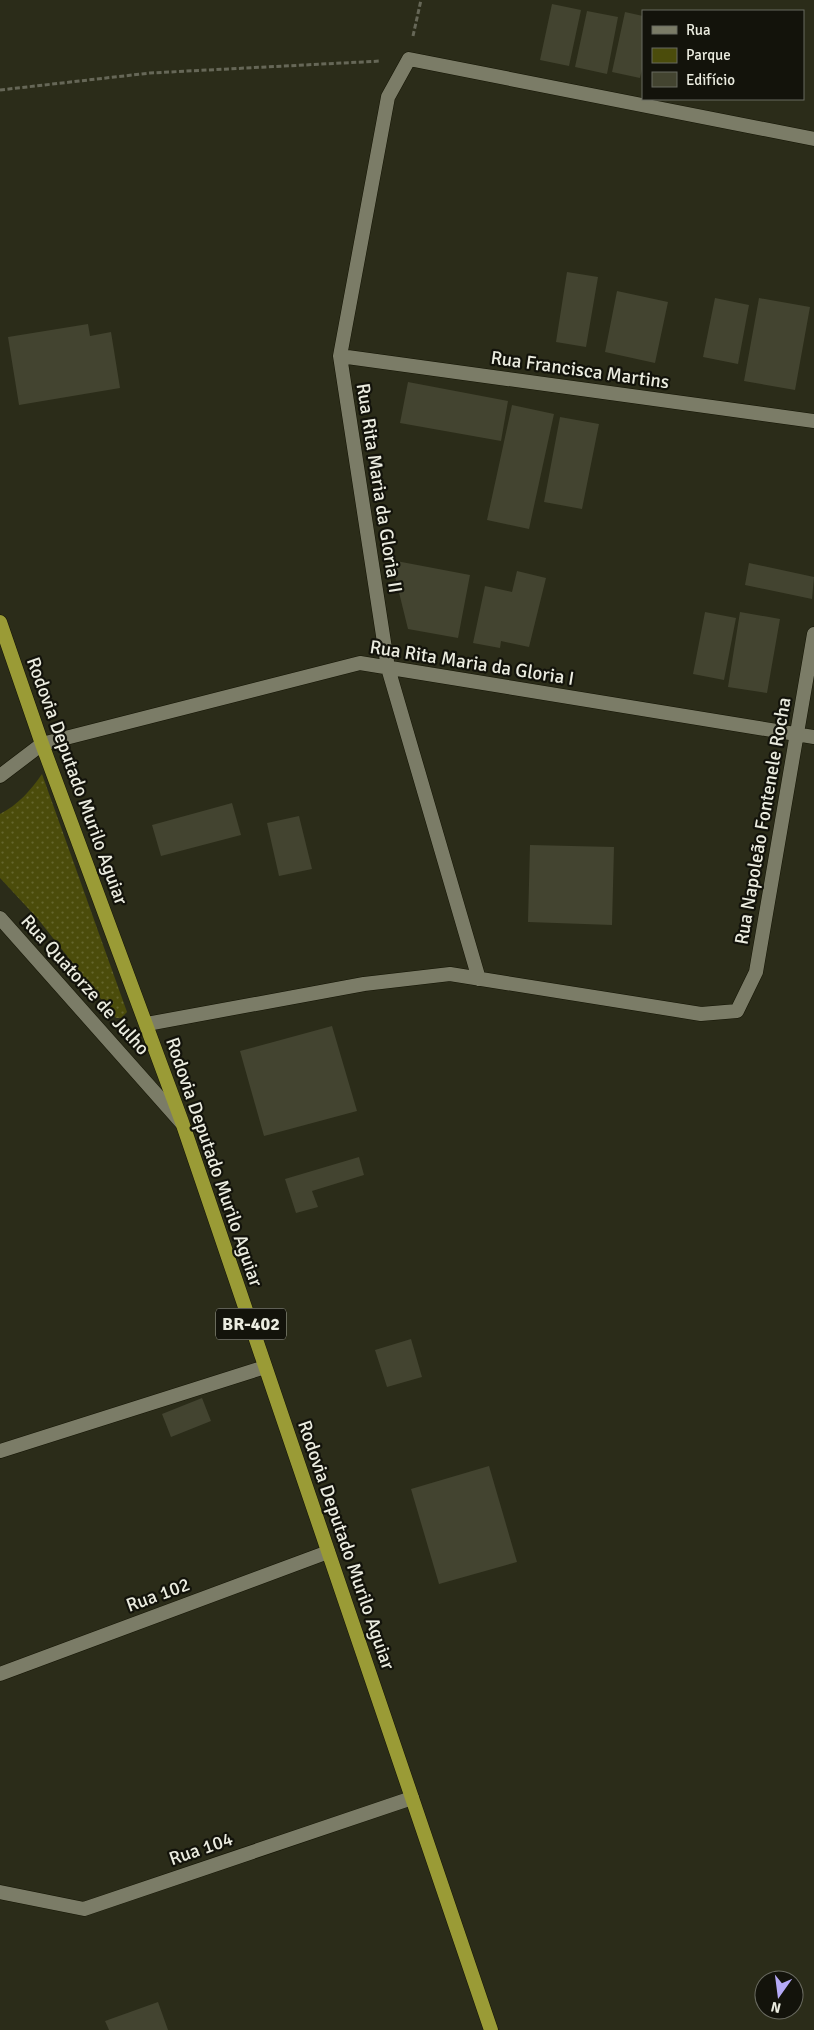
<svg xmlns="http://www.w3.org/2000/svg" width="814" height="2030" font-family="Signika,sans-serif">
<defs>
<pattern id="green-dots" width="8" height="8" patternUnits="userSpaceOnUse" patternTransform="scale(1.25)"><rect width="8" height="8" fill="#4b4c0b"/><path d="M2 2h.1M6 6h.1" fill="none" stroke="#65662e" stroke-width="1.8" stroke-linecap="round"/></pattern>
</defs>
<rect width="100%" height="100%" fill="#2b2c19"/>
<path fill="url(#green-dots)" d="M 42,774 L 127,1012 L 121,1018 L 116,1018 L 38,919 L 0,878 L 0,814 C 18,805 31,790 42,774 Z"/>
<path fill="#434430" d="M 552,4 L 581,10 L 569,66 L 540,60 Z
M 587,11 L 618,17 L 607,74 L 575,67 Z
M 625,12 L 643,16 L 643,65 L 640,78 L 612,72 Z
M 567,272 L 598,277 L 586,347 L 556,342 Z
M 617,291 L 668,302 L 655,363 L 605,352 Z
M 715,298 L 749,305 L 738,364 L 703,357 Z
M 759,298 L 810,307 L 795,390 L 744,381 Z
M 88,324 L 90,336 L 111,332 L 120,388 L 19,405 L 8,337 Z
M 408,382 L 508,401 L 501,441 L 400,423 Z
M 512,405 L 554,414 L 529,529 L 487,520 Z
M 560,417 L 599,424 L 582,509 L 544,502 Z
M 391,560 L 470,575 L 458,638 L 408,629 Z
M 749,563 L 814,577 L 812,599 L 745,585 Z
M 517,571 L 546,578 L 529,647 L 501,641 L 500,648 L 473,643 L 485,586 L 512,592 Z
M 705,612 L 736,618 L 724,680 L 693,674 Z
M 740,612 L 780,619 L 767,693 L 728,687 Z
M 232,803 L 241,835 L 161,856 L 152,825 Z
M 299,816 L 312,869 L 279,876 L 267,823 Z
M 530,845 L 614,847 L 612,925 L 528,922 Z
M 332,1026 L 357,1111 L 264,1136 L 240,1051 Z
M 359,1157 L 364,1175 L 312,1191 L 318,1207 L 296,1213 L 285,1179 Z
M 411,1339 L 422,1377 L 387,1387 L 375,1350 Z
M 202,1398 L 211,1421 L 171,1437 L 162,1414 Z
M 489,1466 L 517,1562 L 439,1584 L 411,1489 Z
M 158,2002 L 168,2030 L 109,2030 L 105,2021 Z"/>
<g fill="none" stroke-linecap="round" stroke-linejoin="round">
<g stroke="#141404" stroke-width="15">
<path id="minor" d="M 340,356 L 814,421
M 0,776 L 42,744 L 360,663 L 814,737
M 479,979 L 388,668 L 340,356 L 388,97 L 409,59 L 814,139
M 147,1024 L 364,984 L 450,974 L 701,1014 L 737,1011 L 756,972 L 814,634
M 0,1451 L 265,1367
M 0,1674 L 328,1552
M 0,1892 L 84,1909 L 412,1798"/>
</g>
<g stroke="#141404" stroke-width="15">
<path id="tertiary" d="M 0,918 L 181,1122"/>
</g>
<g stroke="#141404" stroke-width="15">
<path id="trunk" d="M 0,622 L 42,744 L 182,1122 L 491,2030"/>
</g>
<path stroke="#666757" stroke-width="3" stroke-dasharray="5 2.5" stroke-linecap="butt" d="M 413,36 L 421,0
M 0,90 L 150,73 L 381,61"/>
<use href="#minor" stroke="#7b7c67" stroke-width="14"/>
<use href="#tertiary" stroke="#7b7c67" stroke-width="14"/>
<use href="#trunk" stroke="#9a9b36" stroke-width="14"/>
</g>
<g text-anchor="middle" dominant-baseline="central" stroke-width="4.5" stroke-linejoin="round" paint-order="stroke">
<rect fill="#13130b" stroke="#aaaba0" stroke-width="1" x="216" y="1308.5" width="70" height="31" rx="4"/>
<g font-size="18" font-weight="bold" fill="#ebece0">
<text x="251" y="1324">BR-402</text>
</g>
<g font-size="19" fill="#ebece0" stroke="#13130b">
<text transform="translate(580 370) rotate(8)">Rua Francisca Martins</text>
<text transform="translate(379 488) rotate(81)">Rua Rita Maria da Gloria II</text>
<text transform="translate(472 663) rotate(9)">Rua Rita Maria da Gloria I</text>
<text transform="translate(77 781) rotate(70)">Rodovia Deputado Murilo Aguiar</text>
<text transform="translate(763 821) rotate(-80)">Rua Napoleão Fontenele Rocha</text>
<text transform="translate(85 985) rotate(48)">Rua Quatorze de Julho</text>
<text transform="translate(214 1162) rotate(71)">Rodovia Deputado Murilo Aguiar</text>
<text transform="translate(346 1545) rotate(71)">Rodovia Deputado Murilo Aguiar</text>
<text transform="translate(158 1595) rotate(-20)">Rua 102</text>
<text transform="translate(201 1849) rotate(-19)">Rua 104</text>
</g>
</g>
<rect x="642" y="10" width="162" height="90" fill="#13130b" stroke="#696a60"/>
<rect x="652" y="26" width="25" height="8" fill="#7b7c67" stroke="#696a60"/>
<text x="686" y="35" font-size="15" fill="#ebece0">Rua</text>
<rect x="652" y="48" width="25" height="15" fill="#4b4c0b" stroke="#696a60"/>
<text x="686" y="60" font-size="15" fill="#ebece0">Parque</text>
<rect x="652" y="72" width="25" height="15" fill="#434430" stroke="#696a60"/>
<text x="686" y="85" font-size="15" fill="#ebece0">Edifício</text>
<g transform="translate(779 1995) rotate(194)"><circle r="24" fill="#13130b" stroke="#696a60"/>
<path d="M0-4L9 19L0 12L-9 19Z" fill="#b6abf8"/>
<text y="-8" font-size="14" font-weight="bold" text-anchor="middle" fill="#ebece0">N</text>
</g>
</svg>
